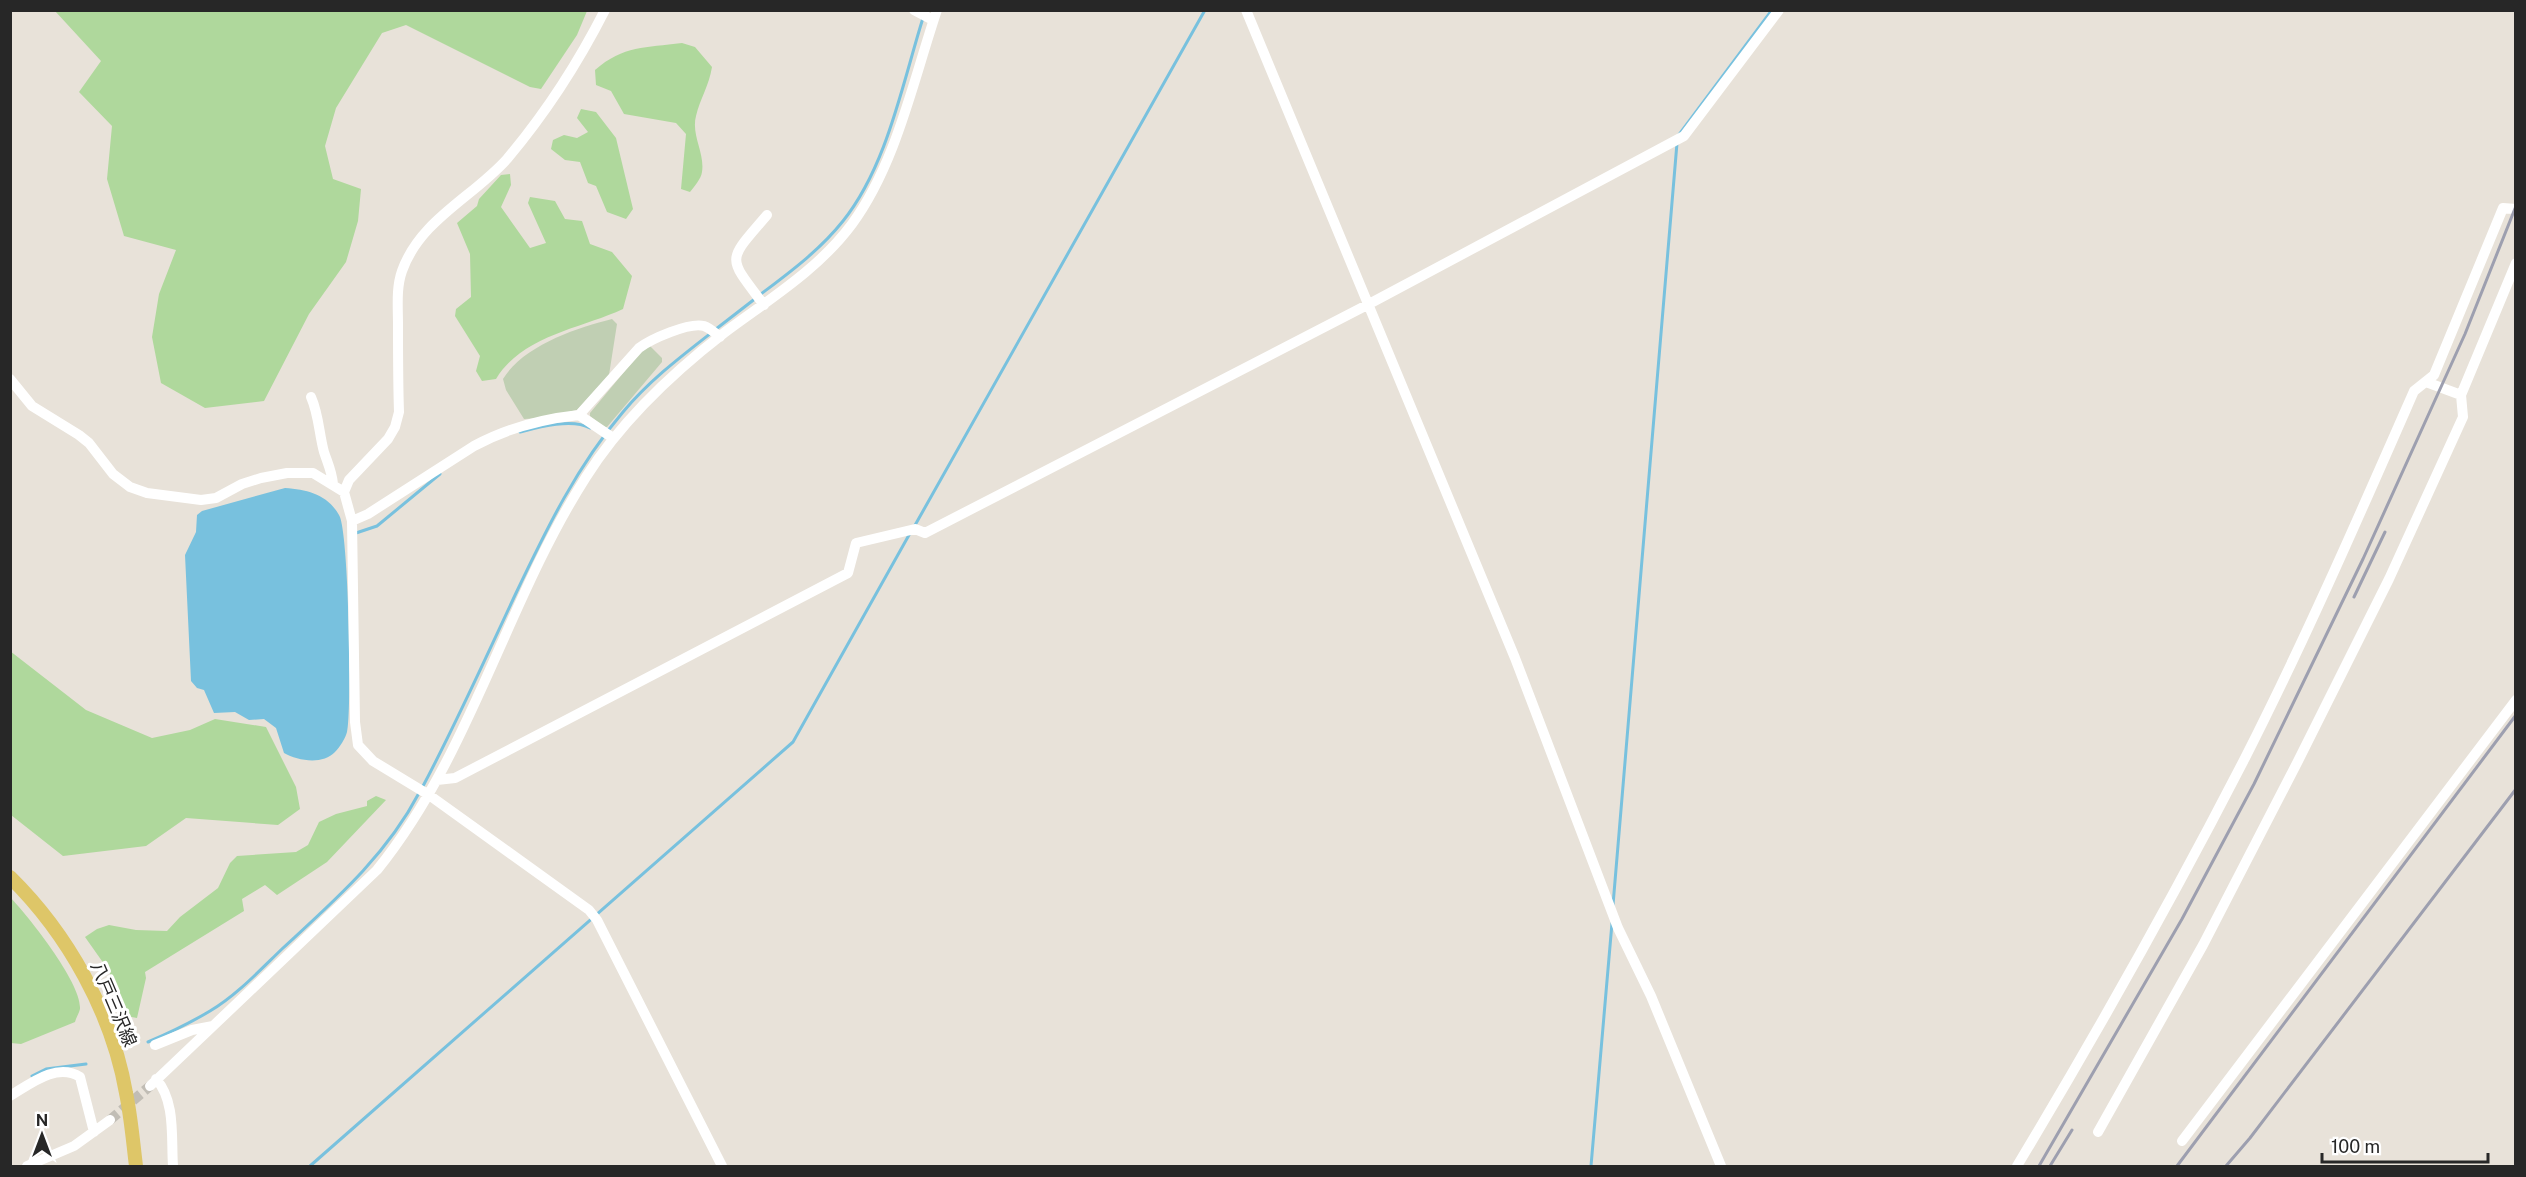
<svg xmlns="http://www.w3.org/2000/svg" width="2526" height="1177" font-family="'Public Sans','Noto Sans JP',sans-serif">
<rect width="100%" height="100%" fill="#e8e2d9"/>
<path fill="#afd89c" d="M 55,11 L 587,11 L 577,35 L 541,89 L 530,87 L 406,25 L 382,33 L 336,108 L 325,146 L 333,179 L 361,189 L 358,221 L 346,262 L 309,314 L 264,401 L 205,408 L 161,383 L 152,337 L 159,294 L 176,250 L 124,236 L 107,179 L 112,126 L 79,92 L 101,61 Z
M 682,43 L 695,47 L 712,67 C 709,86 700,99 696,116 C 691,135 705,153 702,172 C 701,179 694,187 690,192 L 681,189 L 686,134 L 676,123 L 624,114 L 611,91 L 596,85 L 595,70 C 624,45 645,48 682,43 Z
M 581,109 L 596,112 L 616,138 L 633,209 L 626,219 L 607,212 L 596,186 L 588,183 L 580,162 L 565,160 L 551,149 L 553,140 L 564,135 L 577,138 L 588,132 L 577,118 Z
M 510,174 L 511,185 L 501,207 L 530,248 L 546,243 L 528,203 L 530,197 L 555,201 L 565,219 L 582,221 L 590,244 L 612,252 L 632,276 L 623,309 C 580,329 523,335 496,379 L 482,381 L 476,371 L 480,356 L 455,316 L 456,309 L 471,297 L 470,254 L 457,223 L 477,206 L 479,199 L 501,175 Z
M 10,651 L 86,710 L 152,738 L 190,730 L 215,719 L 266,727 L 296,787 L 300,809 L 278,825 L 186,818 L 146,846 L 63,856 L 11,815 Z
M 376,796 L 386,800 L 327,862 L 277,895 L 265,885 L 242,899 L 244,911 L 145,972 L 146,978 L 137,1018 L 126,1016 L 109,971 L 85,937 L 97,929 L 109,925 L 136,930 L 167,931 L 180,917 L 218,888 L 230,863 L 237,856 L 296,852 L 308,845 L 319,822 L 336,814 L 367,806 L 367,801 Z
M 10,897 C 28,916 82,983 80,1009 C 79,1013 76,1018 75,1022 L 21,1044 L 11,1043 Z"/>
<path fill="#c0cfb3" d="M 612,319 L 617,324 L 609,375 L 577,410 L 541,418 L 524,419 L 506,390 L 503,379 C 523,346 576,328 612,319 Z
M 650,346 L 662,358 L 662,362 L 607,427 L 604,427 L 590,416 L 590,413 L 644,348 Z"/>
<path fill="#78c1de" d="M 285,488 C 308,490 327,494 339,515 C 349,530 352,711 347,732 C 345,739 340,747 335,752 C 323,765 298,761 284,753 L 276,728 L 264,719 L 249,720 L 235,712 L 214,713 L 204,690 L 197,688 L 191,681 L 185,555 L 196,532 L 197,515 L 202,511 Z"/>
<g fill="none" stroke-linecap="round" stroke-linejoin="round">
<path stroke="#78c1de" stroke-width="3" d="M 1678,136 L 1772,10
M 761,294 C 790,272 820,250 843,221 C 887,166 902,85 923,18
M 716,329 L 756,298
M 520,432 C 539,427 572,418 590,428
M 914,527 L 1205,10
M 356,533 L 377,526 L 440,474
M 422,788 C 456,724 486,657 517,591 C 547,528 577,466 623,412 C 649,381 679,358 711,333
M 1613,905 L 1677,143
M 148,1042 C 169,1033 190,1023 210,1011 C 237,995 260,970 283,948 C 334,901 386,856 419,793
M 32,1076 L 46,1069 L 86,1064
M 310,1166 L 793,742 L 909,535
M 1591,1166 L 1612,923"/>
<path stroke="#c1bdb5" stroke-width="10" stroke-dasharray="10 5" stroke-linecap="butt" d="M 110,1120 L 150,1086"/>
<path stroke="#fff" stroke-width="10" d="M 605,10 C 578,63 545,114 507,159 C 473,197 420,220 402,271 C 396,288 398,307 398,325 C 398,354 398,383 399,412 L 395,427 L 388,439 L 349,480 L 344,492 L 352,521 L 355,722 L 358,745 L 373,761 L 429,795 L 589,910 L 597,920 L 722,1166
M 914,10 L 933,20
M 1246,10 L 1515,658 L 1618,928 L 1651,996 L 1721,1166
M 764,305 C 726,255 727,262 767,215
M 10,379 L 32,406 L 79,435 L 89,443 L 113,474 L 130,487 L 147,493 L 201,500 L 216,498 L 242,484 L 261,478 L 287,473 L 313,473 L 344,492
M 2426,382 L 2461,395
M 311,397 C 319,415 319,434 324,452 C 328,464 332,472 333,484
M 579,415 L 639,348 C 651,339 689,322 704,326 C 710,328 715,333 720,337
M 352,521 L 368,514 L 474,446 C 507,428 542,419 579,415 L 613,438
M 437,780 L 455,778 L 848,573 L 856,543 L 915,529 L 925,533 L 1369,304 L 1684,136 L 1779,10
M 155,1045 L 192,1030 L 213,1026
M 156,1079 C 176,1101 171,1139 173,1166
M 150,1086 L 377,870 C 471,754 506,602 586,477 C 622,420 671,374 724,333 C 768,300 818,270 852,224 C 896,164 913,81 937,10
M 10,1096 C 30,1084 57,1062 80,1077 L 94,1132
M 2098,1132 L 2203,945 L 2297,763 L 2389,579 L 2463,417 L 2461,395 L 2516,263
M 2182,1141 L 2516,700
M 27,1166 L 74,1146 L 110,1120
M 2017,1166 C 2097,1033 2174,896 2245,758 C 2306,638 2360,514 2414,391 L 2434,375 L 2503,208 L 2516,209"/>
<path stroke="#dec668" stroke-width="14" d="M 10,877 C 68,934 112,1013 126,1093 C 131,1117 133,1142 136,1166"/>
<path stroke="#9d9faf" stroke-width="3" d="M 2354,597 L 2385,532
M 2039,1166 L 2182,919 L 2254,784 L 2363,559 L 2465,334 L 2516,206
M 2050,1166 L 2072,1130
M 2177,1166 L 2516,715
M 2226,1166 L 2250,1138 L 2516,789"/>
</g>
<g text-anchor="middle" dominant-baseline="central" stroke-width="6" stroke-linejoin="round" paint-order="stroke">
<g font-size="18" fill="#272727" stroke="#fff">
<text transform="translate(114 1004) rotate(67)">八戸三沢線</text>
</g>
</g>
<rect width="2526" height="1177" fill="none" stroke="#272727" stroke-width="24"/>
<g transform="translate(42 1135)" stroke="#ffffff" stroke-width="4.5" paint-order="stroke">
<path d="M0-4.5L10 22L0 15L-10 22Z" fill="#272727"/>
<text y="-9" font-size="16" font-weight="bold" text-anchor="middle" fill="#272727">N</text>
</g>
<path d="M2322 1153v9h166v-9" fill="none" stroke="#272727" stroke-width="3"/>
<text x="2331" y="1153" font-size="18" fill="#272727" stroke="#ffffff" stroke-width="4.5" paint-order="stroke">100 m</text>
</svg>
